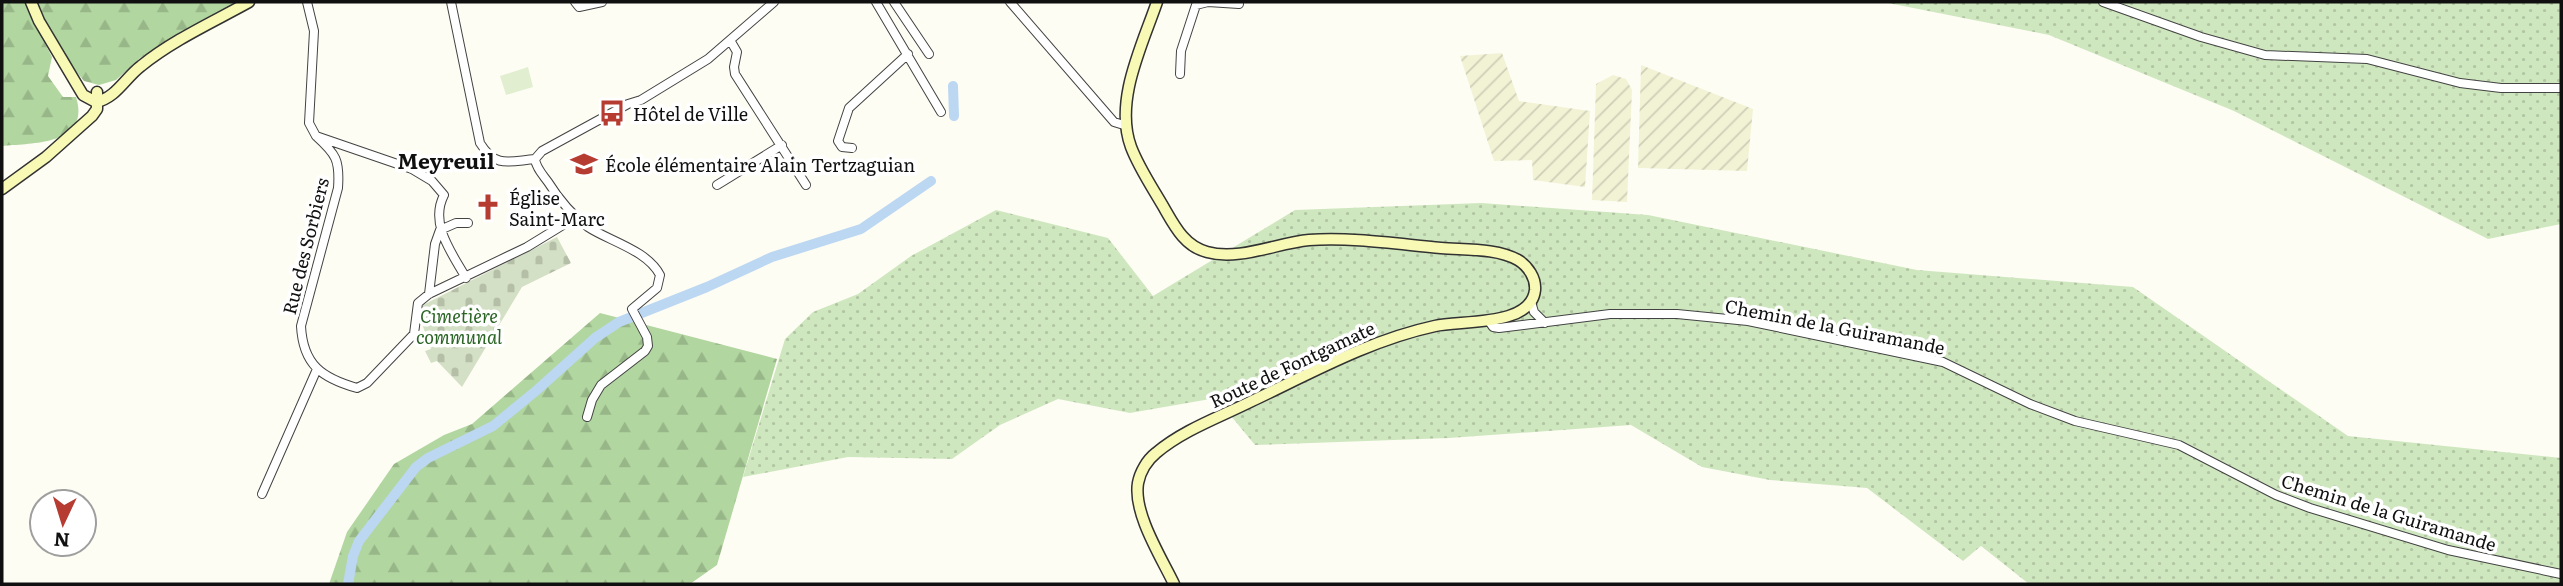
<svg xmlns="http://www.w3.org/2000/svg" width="2563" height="586" font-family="Literata,serif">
<defs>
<pattern id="farmland-furrows" width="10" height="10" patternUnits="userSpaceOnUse" patternTransform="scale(1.75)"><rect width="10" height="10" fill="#f2f3d5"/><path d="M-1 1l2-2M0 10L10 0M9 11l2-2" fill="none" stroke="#cecfb6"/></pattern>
<pattern id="grass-dots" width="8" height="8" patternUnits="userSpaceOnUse" patternTransform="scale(1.75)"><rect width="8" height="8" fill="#cfe7bf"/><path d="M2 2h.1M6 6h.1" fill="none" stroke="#b1c5a3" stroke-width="1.8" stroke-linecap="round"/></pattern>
<pattern id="forest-firs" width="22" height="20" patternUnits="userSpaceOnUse" patternTransform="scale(1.75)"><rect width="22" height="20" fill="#b2d6a0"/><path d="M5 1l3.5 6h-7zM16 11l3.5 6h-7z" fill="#98b789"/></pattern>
<pattern id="cemetery-stones" width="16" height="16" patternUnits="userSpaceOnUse" patternTransform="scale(1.75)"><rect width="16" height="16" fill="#d4e0c5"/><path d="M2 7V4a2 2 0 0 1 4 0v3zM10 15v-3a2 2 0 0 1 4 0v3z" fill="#b5bfa8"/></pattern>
</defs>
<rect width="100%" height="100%" fill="#fefdf4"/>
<path fill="url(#farmland-furrows)" d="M 1502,53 L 1519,101 L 1590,111 L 1585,187 L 1533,180 L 1532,160 L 1494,161 L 1460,56 Z
M 1641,65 L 1753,109 L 1747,171 L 1638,168 Z
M 1613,75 L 1626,79 L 1632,90 L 1627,202 L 1592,200 L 1596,84 Z"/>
<path fill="url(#grass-dots)" d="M 1883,2 L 2561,2 L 2561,224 L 2488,239 L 2234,111 L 2049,35 Z
M 1481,203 L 1648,215 L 1917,270 L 2133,287 L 2348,436 L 2561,458 L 2561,584 L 2029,584 L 1981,546 L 1963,561 L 1867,488 L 1770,480 L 1702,467 L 1631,425 L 1449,438 L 1255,445 L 1216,398 L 1130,413 L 1058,399 L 1000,425 L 952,459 L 848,457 L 743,477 L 785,339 L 813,312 L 858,294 L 911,256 L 996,210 L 1108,238 L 1153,296 L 1295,210 Z"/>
<path fill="url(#forest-firs)" d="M 2,2 L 26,2 L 29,12 L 52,57 L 48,76 L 63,97 L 76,97 C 91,145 33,143 2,146 Z
M 37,2 L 242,2 L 140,58 L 116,80 L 99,85 L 84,81 L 74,69 L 43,19 Z
M 600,313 L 777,359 L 717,565 L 690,584 L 329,584 L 347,532 L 394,464 L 444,435 L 472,424 Z"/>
<path fill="url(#cemetery-stones)" d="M 557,237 L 571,263 L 522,287 L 462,387 L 437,361 L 431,363 L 425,351 L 431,349 L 420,318 L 421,306 Z"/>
<path fill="#e1efd0" d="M 528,67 L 533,87 L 506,95 L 500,76 Z"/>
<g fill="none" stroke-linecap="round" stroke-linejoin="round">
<path stroke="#bcd7f2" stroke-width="10" d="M 953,86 L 954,116
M 348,584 L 353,556 L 359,541 L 416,467 L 428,458 L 493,426 L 537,390 L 595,338 L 619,322 L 707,287 L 772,257 L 861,229 L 931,181"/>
<g stroke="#434343" stroke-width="10">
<path id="street" d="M 307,2 L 314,31 L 309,123 L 316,136 L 412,169 L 432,181 L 444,195 C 429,224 452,253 466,278
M 451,2 L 480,143 C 496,169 510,161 535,159
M 575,2 L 579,7 L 602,2
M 876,2 L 941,112
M 894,2 L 929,54
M 1010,2 L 1114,122 L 1127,126
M 2103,2 L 2201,37 L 2265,55 L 2367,59 L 2460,83 L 2501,88 L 2561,88
M 730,40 L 737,52 L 734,67 L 735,74 L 806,185
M 1180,74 L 1181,51 L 1196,5 L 1208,2 L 1239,4
M 316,136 C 336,154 340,160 338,188 L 301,326 C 303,365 322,378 357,388 L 367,383 L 414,334 L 418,303 L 429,294 L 527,247 L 576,217
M 852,148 L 842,147 L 838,141 L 849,108 L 908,54
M 535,159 C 536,168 543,175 548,182 C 558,198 572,215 588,227 C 609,241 647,250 660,275 L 657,288 L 632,309 L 647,337 L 648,346 L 645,351 L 601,385 L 592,400 L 587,417
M 535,159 L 542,151 L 628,104 L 641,100 L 708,59 L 774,2
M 717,185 L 782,145
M 429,294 L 435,244 L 440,230 L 456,223 L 468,223
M 1531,302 L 1534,312 L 1545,323
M 1488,320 L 1493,327 L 1499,328 L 1610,314 L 1677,314 L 1748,321 L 1943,362 L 2030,404 L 2075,421 L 2179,445 L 2276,495 L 2310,508 L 2448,550 L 2561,574
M 262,494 L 317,369"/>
</g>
<g stroke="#323232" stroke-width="13">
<path id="secondary" d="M 31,2 L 39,21 L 83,95 L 96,102
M 1157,2 C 1142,46 1114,101 1131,147 C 1139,168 1152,187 1163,206 C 1174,225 1184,246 1207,252 C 1239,261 1277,243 1309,240 C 1352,237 1397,244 1441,248 C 1465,250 1497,248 1518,260 C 1528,266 1536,278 1535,290 C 1531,327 1462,320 1435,326 C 1370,340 1311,373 1252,401 C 1220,417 1183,430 1156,453 C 1147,460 1140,472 1138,483 C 1133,513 1161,557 1174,584
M 96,102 C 116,98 125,78 141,66 C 173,40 213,22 249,2
M 2,189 L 46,157 L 92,116 L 97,109 L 97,92"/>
</g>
<use href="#street" stroke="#fff" stroke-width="8"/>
<use href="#secondary" stroke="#f8f9b5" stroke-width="10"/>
</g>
<defs>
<g id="bus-bare" transform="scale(2.1)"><path d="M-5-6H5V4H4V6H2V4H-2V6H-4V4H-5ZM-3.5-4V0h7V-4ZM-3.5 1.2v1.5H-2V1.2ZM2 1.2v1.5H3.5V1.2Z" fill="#b63c32" stroke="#fff" stroke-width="2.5" paint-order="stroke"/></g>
<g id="school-bare" transform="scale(2.1)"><path d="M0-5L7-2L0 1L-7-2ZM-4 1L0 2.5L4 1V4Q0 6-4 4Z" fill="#b63c32" stroke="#fff" stroke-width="2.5" paint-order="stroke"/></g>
<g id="church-bare" transform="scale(2.1)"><path d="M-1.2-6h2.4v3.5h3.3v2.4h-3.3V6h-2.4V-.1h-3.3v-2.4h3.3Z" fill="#b63c32" stroke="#fff" stroke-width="2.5" paint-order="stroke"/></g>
</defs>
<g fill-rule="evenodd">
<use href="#bus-bare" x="612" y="113"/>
<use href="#school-bare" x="584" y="164"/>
<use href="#church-bare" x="488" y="207"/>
</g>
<g text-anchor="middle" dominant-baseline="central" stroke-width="7" stroke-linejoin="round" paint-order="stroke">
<g font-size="18" fill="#101010" stroke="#fff" text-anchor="start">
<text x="633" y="113">Hôtel de Ville</text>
<text x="605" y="164">École élémentaire Alain Tertzaguian</text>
<text x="509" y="197">Église<tspan x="509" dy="21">Saint-Marc</tspan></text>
</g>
<g font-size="18" fill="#101010" stroke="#fff">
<text transform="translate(305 246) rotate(-76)">Rue des Sorbiers</text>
<text transform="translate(1835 326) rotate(11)">Chemin de la Guiramande</text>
<text transform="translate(1292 364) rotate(-25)">Route de Fontgamate</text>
<text transform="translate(2389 512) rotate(17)">Chemin de la Guiramande</text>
</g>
<g font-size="18" font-style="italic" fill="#2a6425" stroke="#fff">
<text x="459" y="315">Cimetière<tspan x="459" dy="21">communal</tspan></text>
</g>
<g font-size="21" font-weight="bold" fill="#101010" stroke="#fff">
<text x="446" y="159">Meyreuil</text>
</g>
</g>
<rect width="2563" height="586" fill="none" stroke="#101010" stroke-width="7"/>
<g transform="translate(63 523) rotate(184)"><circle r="33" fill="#ffffff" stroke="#9f9f9f" stroke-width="2"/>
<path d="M0-5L12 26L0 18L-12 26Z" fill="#b63c32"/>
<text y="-10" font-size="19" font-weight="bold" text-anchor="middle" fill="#101010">N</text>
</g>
</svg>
